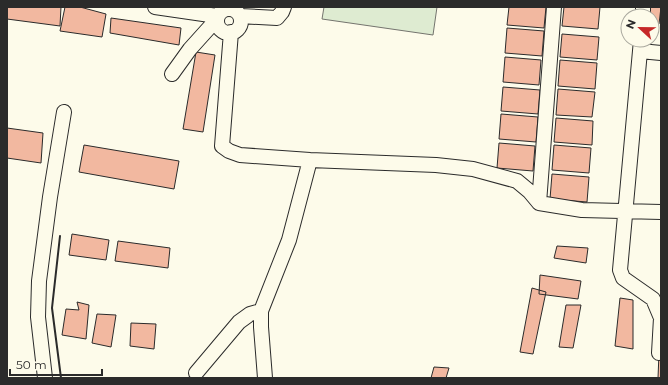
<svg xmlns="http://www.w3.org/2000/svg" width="668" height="385" font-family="Montserrat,sans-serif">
<rect width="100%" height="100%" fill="#fdfbea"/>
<path fill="#deebd1" stroke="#74746e" d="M 324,7 L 437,7 L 433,35 L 322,19 Z"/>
<path fill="#f2b8a0" stroke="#2b2b2b" d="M 7,7 L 61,7 L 60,26 L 7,19 Z
M 65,7 L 80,7 L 106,14 L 102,37 L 60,31 Z
M 509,7 L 546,7 L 544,28 L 507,25 Z
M 564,7 L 600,7 L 598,29 L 562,26 Z
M 649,7 L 661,7 L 659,24 L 652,23 L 652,16 L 647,16 Z
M 111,18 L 181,28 L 179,45 L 110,33 Z
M 507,28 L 544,31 L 542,56 L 505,53 Z
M 562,34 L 599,37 L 597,60 L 560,57 Z
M 196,52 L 215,55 L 203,132 L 183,129 Z
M 505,57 L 541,60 L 539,85 L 503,82 Z
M 560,60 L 597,63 L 595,89 L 558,86 Z
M 503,87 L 540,90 L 538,114 L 501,111 Z
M 558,89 L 595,92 L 592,117 L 556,115 Z
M 501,114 L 538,117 L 536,142 L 499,139 Z
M 556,118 L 593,121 L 592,145 L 554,142 Z
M 7,128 L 43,133 L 41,163 L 7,158 Z
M 499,143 L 535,146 L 533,171 L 497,168 Z
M 84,145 L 179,161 L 174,189 L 79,172 Z
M 554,145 L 591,148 L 589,173 L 552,170 Z
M 552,174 L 589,177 L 587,202 L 550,199 Z
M 72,234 L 109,240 L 106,260 L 69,255 Z
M 118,241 L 170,248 L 168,268 L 115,261 Z
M 557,246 L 588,248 L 586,263 L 554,258 Z
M 540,275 L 581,281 L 578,299 L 539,294 Z
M 532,288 L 546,292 L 533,354 L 520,352 Z
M 620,298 L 633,300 L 633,349 L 615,346 Z
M 77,302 L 89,305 L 86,339 L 62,335 L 66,309 L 79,310 Z
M 566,305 L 581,305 L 573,348 L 559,347 Z
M 97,314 L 116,315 L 111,347 L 92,343 Z
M 131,323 L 156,324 L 154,349 L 130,346 Z
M 659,353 L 661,353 L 661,378 L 658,378 Z
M 434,367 L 449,368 L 446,378 L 431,378 Z"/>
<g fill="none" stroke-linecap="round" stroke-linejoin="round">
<g stroke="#2b2b2b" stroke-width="16">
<path id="minor" d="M 155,7 L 217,16
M217 21a12 12 0 1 1 24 0a12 12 0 1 1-24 0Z
M 240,16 L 277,18 L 282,12 L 284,7
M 643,16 L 643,7
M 231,32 L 222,146 L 229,151 L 240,155 L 310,160 L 436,165 L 473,169 L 517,181 L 529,191 L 539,203 L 582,210 L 661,212
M 641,40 L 620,270 L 623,278 L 653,299 L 661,318 L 659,353
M 640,51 L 661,53
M 172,74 L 190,49 L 217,19
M 539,203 L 554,7
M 196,373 L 239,322 L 250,314 L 261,311
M 45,378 L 38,317 L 39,281 L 50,197 L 64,112
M 265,378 L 261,327 L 261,311 L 289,240 L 310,160"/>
</g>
<use href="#minor" stroke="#fdfbea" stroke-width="14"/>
<path stroke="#2b2b2b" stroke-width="2" d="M 60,236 L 52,308 L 61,378"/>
</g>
<rect width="668" height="385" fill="none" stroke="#2b2b2b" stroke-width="16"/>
<g transform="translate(640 28) rotate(292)"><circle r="19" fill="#fdfbea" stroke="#a9a89e"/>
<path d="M0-3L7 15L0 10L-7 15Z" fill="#c62828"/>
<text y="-6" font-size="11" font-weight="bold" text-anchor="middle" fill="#2b2b2b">N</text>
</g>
<path d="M10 369v6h92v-6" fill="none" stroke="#2b2b2b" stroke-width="2"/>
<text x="16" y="369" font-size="12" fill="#2b2b2b" stroke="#fdfbea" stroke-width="3" paint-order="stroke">50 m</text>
</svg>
